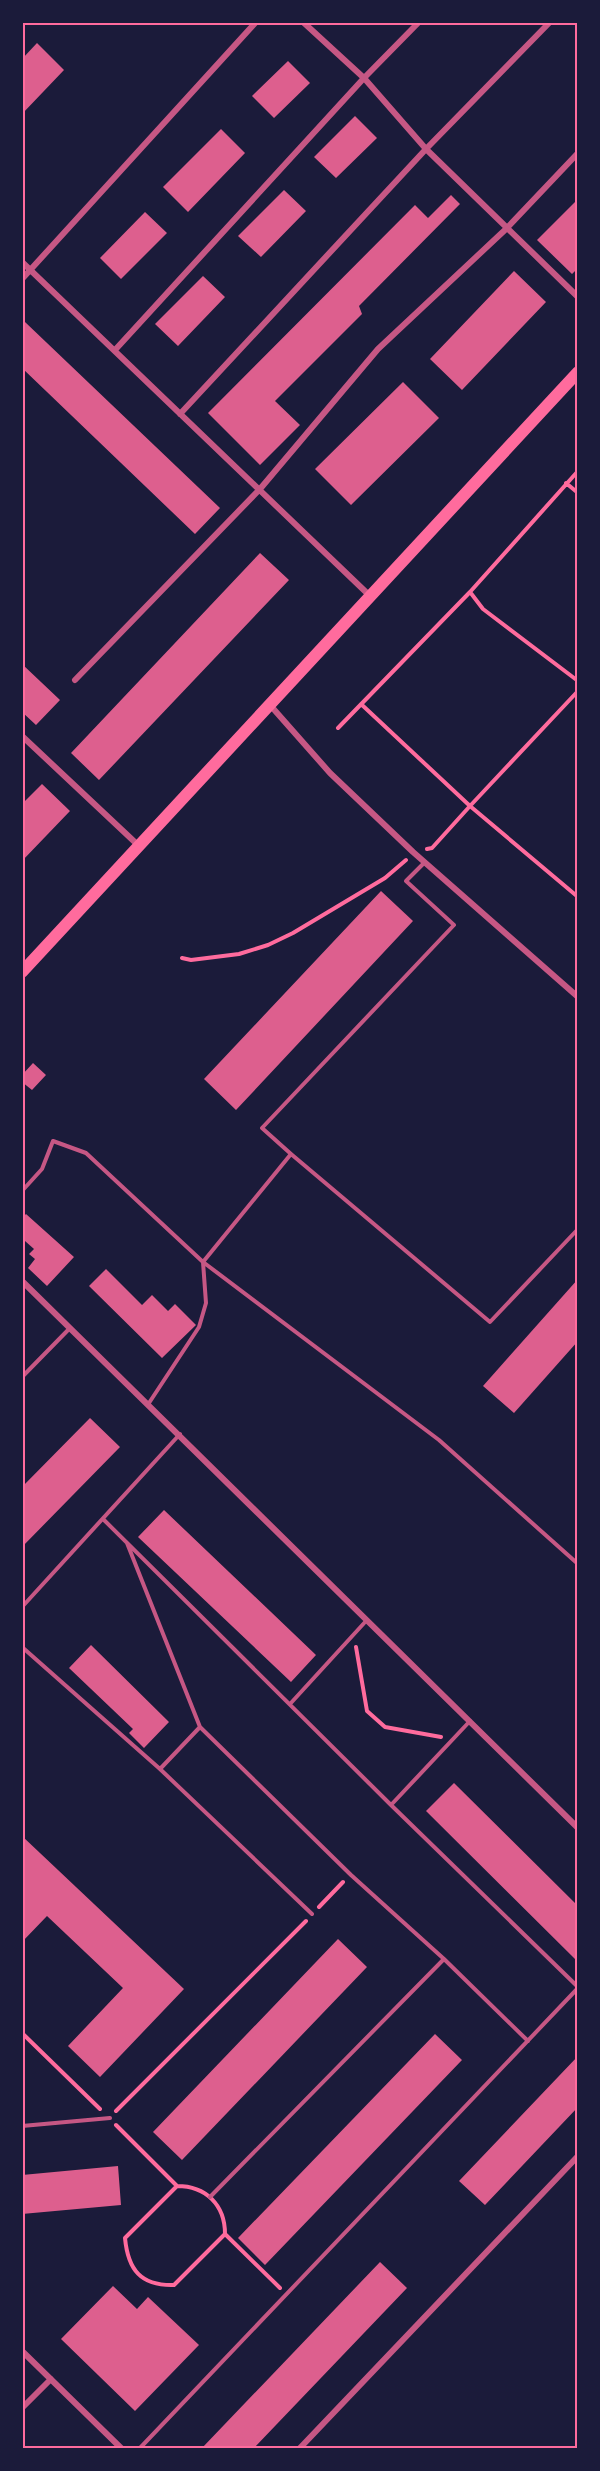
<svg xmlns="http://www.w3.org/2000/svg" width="600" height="2471" font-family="Lato,sans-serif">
<rect width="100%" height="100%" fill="#1b1b3a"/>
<path fill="#dd5f8e" d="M 37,43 L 64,70 L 22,114 L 22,59 Z
M 288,61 L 310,83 L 274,118 L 252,96 Z
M 355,116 L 377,138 L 336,178 L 314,157 Z
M 221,129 L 245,153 L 188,212 L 163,187 Z
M 284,190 L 306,211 L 261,257 L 238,236 Z
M 451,195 L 460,204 L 359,306 L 362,314 L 275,401 L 300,425 L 260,465 L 208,413 L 415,205 L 428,218 Z
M 578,199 L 578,268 L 572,274 L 537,240 Z
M 145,212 L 167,233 L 121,279 L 100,258 Z
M 514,271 L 546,302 L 462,390 L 430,359 Z
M 203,276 L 225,297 L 178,346 L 155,324 Z
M 25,322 L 220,508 L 195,534 L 22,368 L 22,325 Z
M 403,382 L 439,418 L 351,505 L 315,469 Z
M 260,553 L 289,580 L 99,780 L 71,753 Z
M 22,664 L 60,700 L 36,725 L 22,712 Z
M 42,784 L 70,811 L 22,861 L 22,804 Z
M 381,891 L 413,921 L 236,1110 L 204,1079 Z
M 33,1063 L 46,1075 L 32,1090 L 22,1082 L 22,1075 Z
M 26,1214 L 74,1257 L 47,1286 L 28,1268 L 35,1259 L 29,1254 L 34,1249 L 25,1241 L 22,1243 L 22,1218 Z
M 106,1269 L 142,1305 L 152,1295 L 168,1311 L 175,1304 L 196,1325 L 162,1358 L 89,1286 Z
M 578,1279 L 578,1341 L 514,1413 L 483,1386 Z
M 90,1418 L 120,1447 L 22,1547 L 22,1487 Z
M 164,1510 L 316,1655 L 291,1682 L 138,1537 Z
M 91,1645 L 169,1722 L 144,1748 L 129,1733 L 133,1729 L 69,1668 Z
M 454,1783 L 578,1906 L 576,1960 L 426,1811 Z
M 22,1836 L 184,1989 L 100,2077 L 68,2046 L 123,1988 L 47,1916 L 22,1942 Z
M 338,1939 L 367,1967 L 182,2160 L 153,2132 Z
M 435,2034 L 462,2060 L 265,2265 L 238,2238 Z
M 578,2056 L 578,2107 L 485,2205 L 459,2181 Z
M 118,2166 L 121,2205 L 22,2214 L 22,2175 Z
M 380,2262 L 407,2288 L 254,2448 L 202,2448 Z
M 113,2286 L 137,2309 L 148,2297 L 199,2345 L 135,2411 L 61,2339 Z"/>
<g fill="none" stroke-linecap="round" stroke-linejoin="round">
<path stroke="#ff6b9d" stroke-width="4" d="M 566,483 L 578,493
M 470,592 L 483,609 L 578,681
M 578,691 L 470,806 L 578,897
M 361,704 L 470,806 L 432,848 L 427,849
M 338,728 L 470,592 L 578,471
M 182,958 L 191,960 L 239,954 L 268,945 L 293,933 L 385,878 L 406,860
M 356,1647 L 367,1711 L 385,1727 L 441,1737
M 319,1907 L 343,1882
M 22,2033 L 100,2109
M 116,2111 L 306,1921
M 116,2125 L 177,2186
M 177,2186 C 206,2186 225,2205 225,2234 L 174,2285 C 141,2286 128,2270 125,2238 Z
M 225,2234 L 280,2288"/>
<path stroke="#c65784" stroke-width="4" d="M 291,1154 L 262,1128 L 454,925 L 406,881 L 425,862
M 22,1191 L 42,1169 L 53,1141 L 86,1153 L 203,1262 L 439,1440 L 578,1564
M 22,1377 L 70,1328
M 149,1403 L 199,1327 L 206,1303 L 203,1262 L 291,1154 L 490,1322 L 578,1229
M 103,1519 L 391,1805
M 127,1543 L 200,1727
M 22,1607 L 180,1434
M 22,1647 L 160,1769 L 200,1727 L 351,1875 L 444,1959
M 290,1704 L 366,1621
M 470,1721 L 391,1805 L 578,1987
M 160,1769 L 312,1914
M 22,2126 L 110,2118
M 210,2197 L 444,1959 L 528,2041
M 140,2448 L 578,1988"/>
<path stroke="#c65784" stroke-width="6" d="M 303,22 L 364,78 L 426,149 L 578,297
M 22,262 L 369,595
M 22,279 L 256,22
M 115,350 L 364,78 L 419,22
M 180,414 L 426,149 L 550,22
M 75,680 L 260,489 L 378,349 L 506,229 L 578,153
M 270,705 L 330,773 L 413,852 L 578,997
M 22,736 L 139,846
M 22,1281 L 578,1828
M 22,2351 L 121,2448
M 22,2408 L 51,2379
M 300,2448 L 578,2156"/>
<path stroke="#ff6b9d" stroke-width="12" d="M 22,972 L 578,372"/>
</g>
<rect width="600" height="2471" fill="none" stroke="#1b1b3a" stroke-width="48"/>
<rect x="24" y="24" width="552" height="2423" fill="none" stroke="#ff6b9d" stroke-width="2"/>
</svg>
